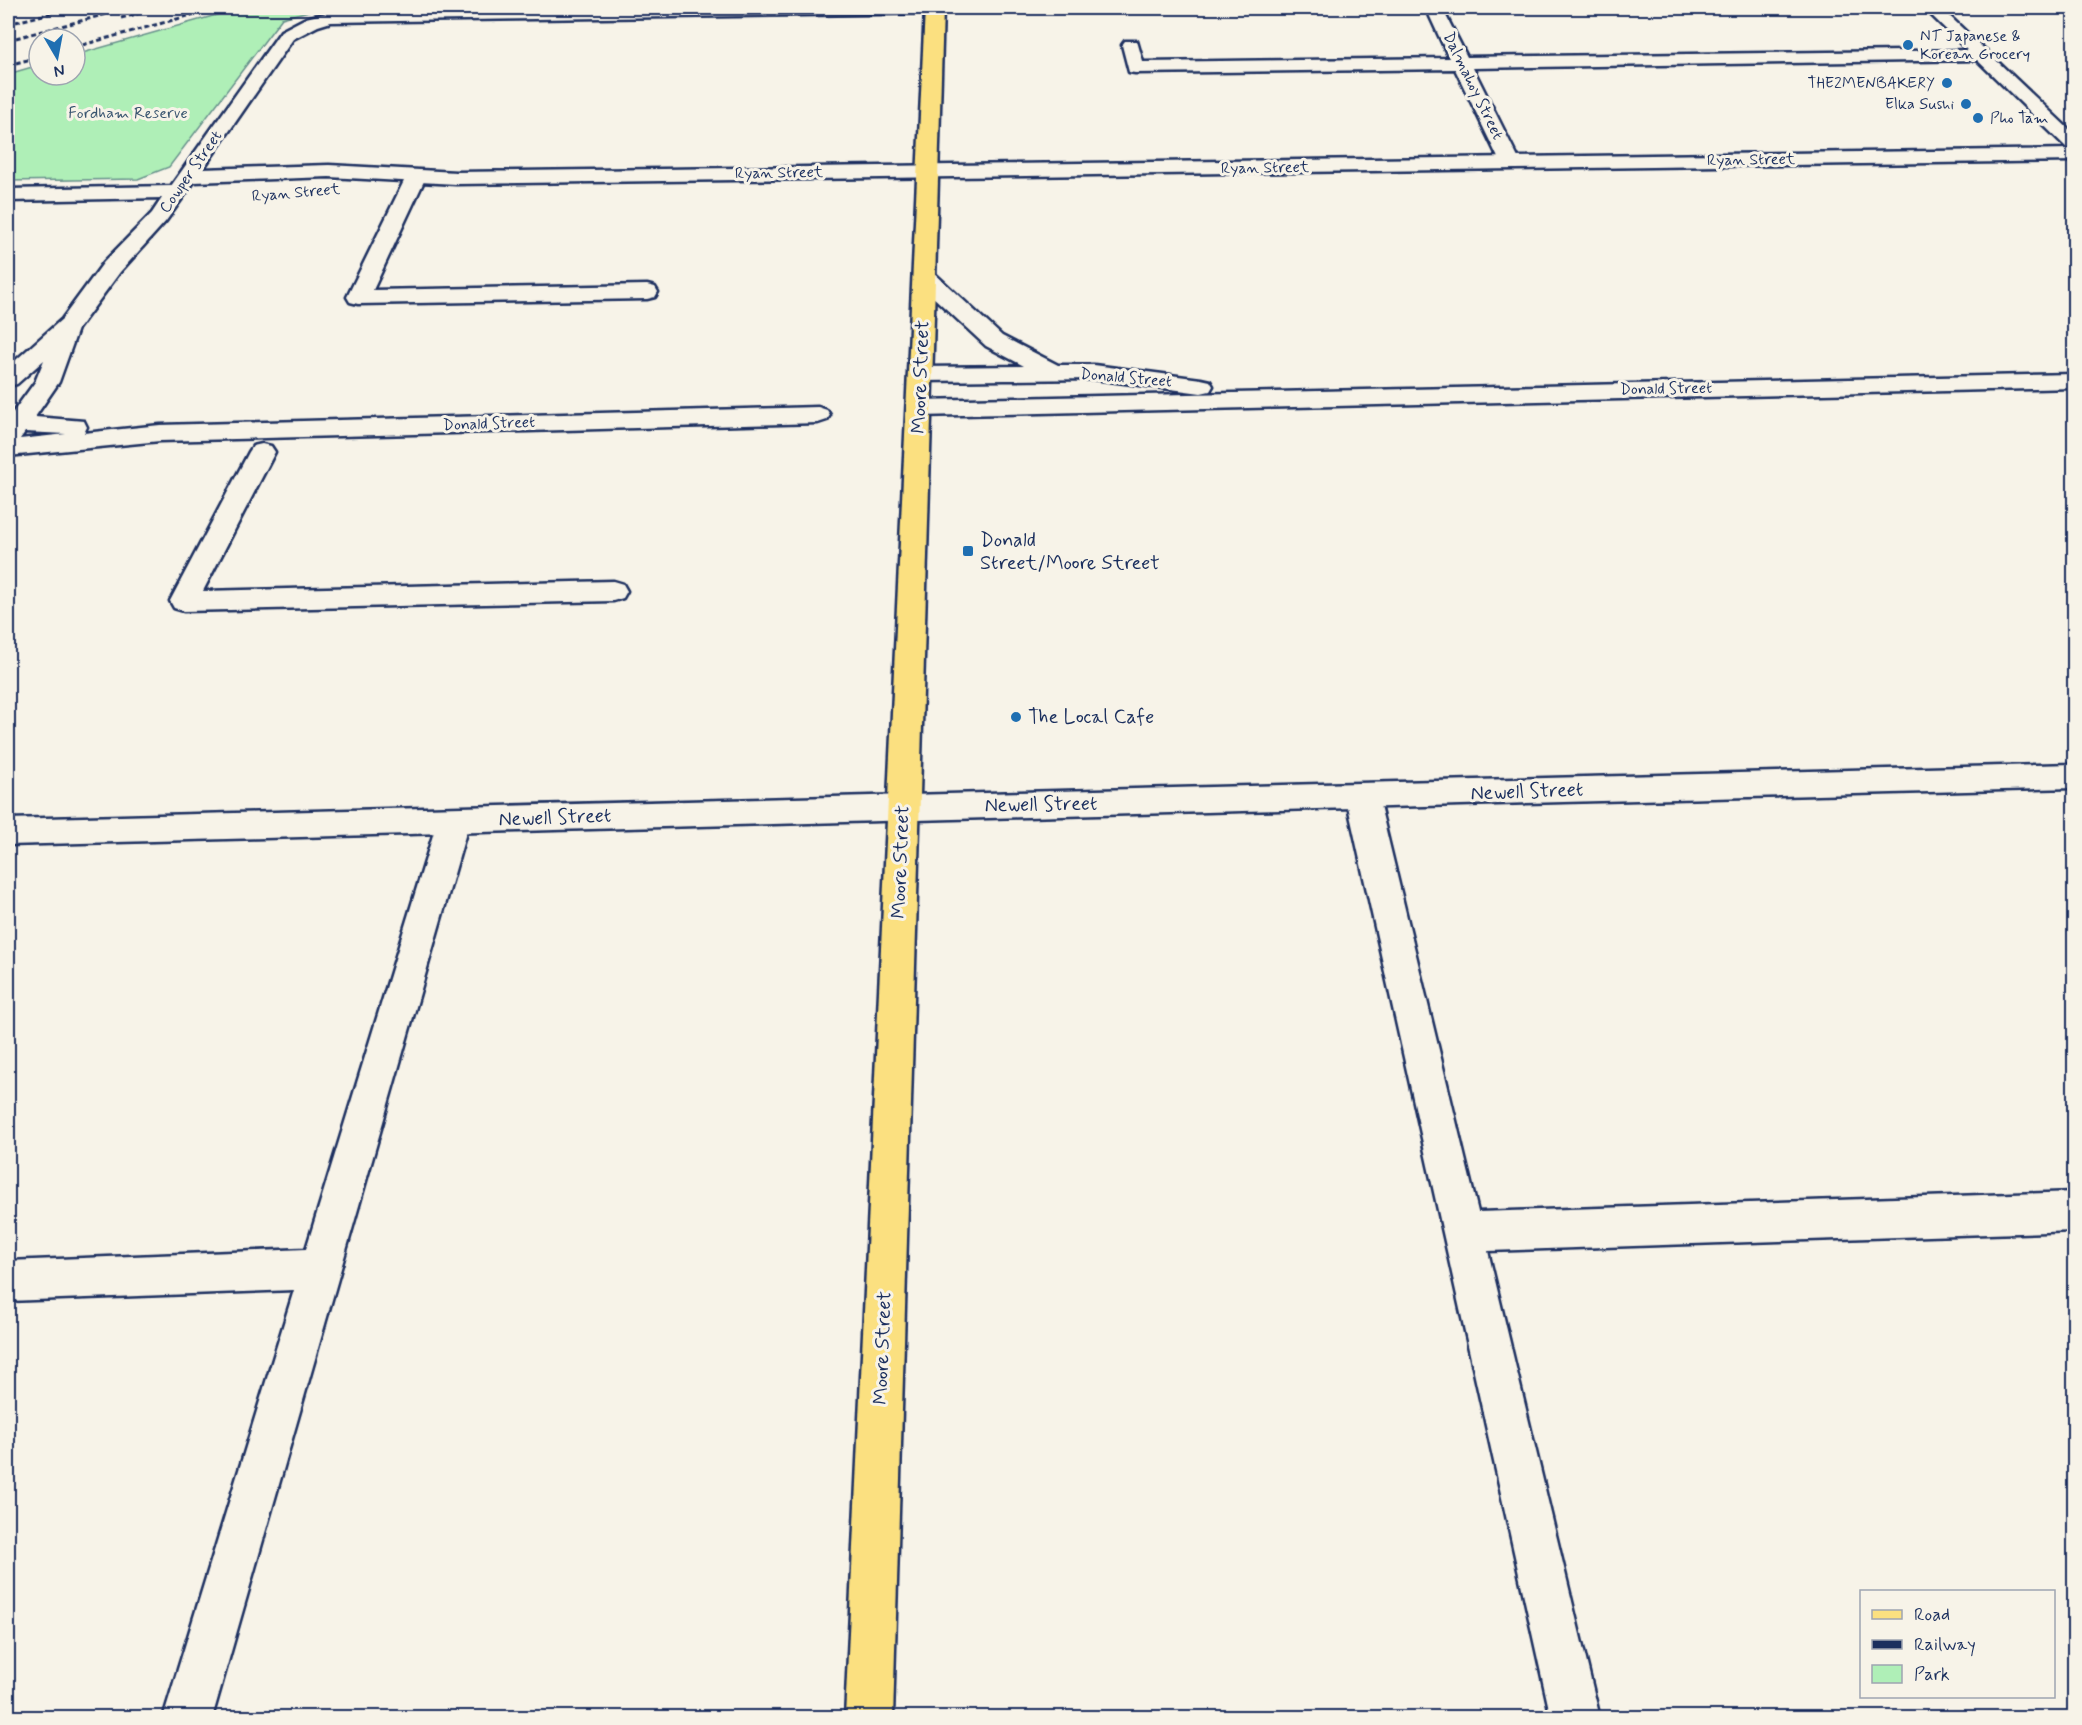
<svg xmlns="http://www.w3.org/2000/svg" width="2082" height="1725" font-family="Mynerve,sans-serif">
<rect width="100%" height="100%" fill="#f7f3e8"/>
<filter id="ink" filterUnits="userSpaceOnUse"><feTurbulence type="fractalNoise" baseFrequency=".0167" numOctaves="2"/><feDisplacementMap in="SourceGraphic" scale="12" xChannelSelector="R" yChannelSelector="G"/><feConvolveMatrix kernelMatrix="1 2 1 2 8 2 1 2 1" color-interpolation-filters="sRGB"/></filter>
<g filter="url(#ink)">
<path fill="#afefb7" stroke="#658f8a" stroke-width="1.5" d="M 241,8 L 320,8 L 282,18 L 169,167 L 138,179 L 8,181 L 8,74 L 39,65 L 39,75 L 75,75 L 75,55 Z"/>
<g fill="none" stroke-linecap="round" stroke-linejoin="round">
<g stroke="#1b2f5e" stroke-width="5">
<path id="lane" d="M 1426,8 L 1442,8 L 1467,57 L 1981,50 L 1987,51 L 1990,55 L 1987,59 L 1981,60 L 1473,68 L 1521,164 L 1518,168 L 1504,168 L 1501,164 L 1455,69 L 1135,73 L 1129,72 L 1122,45 L 1125,41 L 1137,41 L 1143,62 L 1449,58 Z
M 414,175 L 421,177 L 424,181 L 373,290 L 647,285 L 655,287 L 658,292 L 655,297 L 647,299 L 358,304 L 350,302 L 347,297 L 404,181 L 407,177 Z
M 262,444 L 271,446 L 275,452 L 203,591 L 613,581 L 623,584 L 627,591 L 623,598 L 613,601 L 184,611 L 174,608 L 170,601 L 249,452 L 253,446 Z
M 1362,784 L 1373,788 L 1378,797 L 1478,1212 L 2074,1192 L 2074,1231 L 1488,1251 L 1600,1718 L 1551,1718 L 1346,797 L 1351,788 Z
M 453,809 L 464,813 L 469,822 L 212,1718 L 163,1718 L 294,1290 L 8,1301 L 8,1261 L 306,1249 L 437,822 L 442,813 Z"/>
</g>
<g stroke="#1b2f5e" stroke-width="5">
<path id="street" d="M 620,8 L 943,8 L 940,12 L 934,13 L 331,22 L 318,26 L 293,39 L 203,169 L 329,165 L 456,172 L 2071,149 L 2067,148 L 1924,8 L 1941,8 L 2074,134 L 2074,161 L 456,184 L 329,177 L 194,182 L 166,221 L 120,272 L 78,329 L 59,382 L 35,417 L 84,421 L 87,427 L 84,433 L 160,425 L 818,407 L 827,410 L 830,415 L 827,420 L 818,423 L 160,441 L 8,456 L 8,415 L 11,415 L 35,382 L 44,360 L 17,384 L 8,386 L 8,367 L 62,319 L 104,262 L 152,213 L 162,198 L 8,201 L 8,189 L 171,186 L 281,31 L 306,18 L 331,12 ZM 25,432 L 66,434 L 20,439 Z
M 2074,764 L 2074,788 L 8,845 L 8,819 Z"/>
</g>
<g stroke="#1b2f5e" stroke-width="5">
<path id="secondary" d="M 924,269 L 932,271 L 1002,336 L 1058,365 L 1094,365 L 1201,379 L 1210,381 L 1213,386 L 1210,391 L 1201,393 L 1094,379 L 922,381 L 914,379 L 910,374 L 914,369 L 922,367 L 1024,366 L 986,346 L 916,281 L 913,276 L 916,271 Z
M 2074,374 L 2074,388 L 920,416 L 911,413 L 908,408 L 911,403 L 920,400 Z"/>
</g>
<g stroke="#1b2f5e" stroke-width="5">
<path id="primary" d="M 925,8 L 943,8 L 893,1718 L 845,1718 Z"/>
</g>
<use href="#lane" fill="#f7f3e8" fill-rule="evenodd"/>
<use href="#street" fill="#f7f3e8" fill-rule="evenodd"/>
<use href="#secondary" fill="#f7f3e8" fill-rule="evenodd"/>
<use href="#primary" fill="#fbe080" fill-rule="evenodd"/>
<path stroke="#1b2f5e" stroke-width="3" stroke-dasharray="5 3" stroke-linecap="butt" d="M 121,18 L 159,8
M 8,24 L 71,8
M 8,40 L 130,8
M 75,47 L 217,8
M 8,65 L 39,57"/>
</g>
</g>
<g fill="#1f6fb2" stroke="#f7f3e8" stroke-width="2">
<circle cx="1908" cy="45" r="6"/>
<circle cx="1947" cy="83" r="6"/>
<circle cx="1966" cy="104" r="6"/>
<circle cx="1978" cy="118" r="6"/>
<rect x="962" y="545" width="12" height="12" rx="3"/>
<circle cx="1016" cy="717" r="6"/>
</g>
<g text-anchor="middle" dominant-baseline="central" stroke-width="6" stroke-linejoin="round" paint-order="stroke">
<g font-size="16" fill="#1b2f5e" stroke="#f7f3e8" text-anchor="start">
<text x="1920" y="36">NT Japanese &amp;<tspan x="1920" dy="18">Korean Grocery</tspan></text>
<text x="1935" y="83" text-anchor="end">THE2MENBAKERY</text>
<text x="1954" y="104" text-anchor="end">Elka Sushi</text>
<text x="1990" y="118">Pho Tam</text>
</g>
<g font-size="16" fill="#1b2f5e" stroke="#f7f3e8">
<text transform="translate(1473 86) rotate(64)">Dalmahoy Street</text>
<text transform="translate(1751 160) rotate(-1)">Ryan Street</text>
<text transform="translate(1265 168) rotate(-1)">Ryan Street</text>
<text transform="translate(191 172) rotate(-55)">Cowper Street</text>
<text transform="translate(779 173) rotate(-1)">Ryan Street</text>
<text transform="translate(296 193) rotate(-5)">Ryan Street</text>
<text transform="translate(1126 378) rotate(5)">Donald Street</text>
<text transform="translate(1666 389) rotate(-1)">Donald Street</text>
<text transform="translate(489 424) rotate(-2)">Donald Street</text>
</g>
<g font-size="16" fill="#395570" stroke="#f7f3e8">
<text x="128" y="113">Fordham Reserve</text>
</g>
<g font-size="20" fill="#1b2f5e" stroke="#f7f3e8">
<text transform="translate(921 377) rotate(-88)">Moore Street</text>
<text transform="translate(1527 792) rotate(-2)">Newell Street</text>
<text transform="translate(1041 805) rotate(-1)">Newell Street</text>
<text transform="translate(555 818) rotate(-2)">Newell Street</text>
<text transform="translate(901 862) rotate(-88)">Moore Street</text>
<text transform="translate(883 1348) rotate(-88)">Moore Street</text>
</g>
<g font-size="20" fill="#1b2f5e" stroke="#f7f3e8" text-anchor="start">
<text x="980" y="540">Donald<tspan x="980" dy="23">Street/Moore Street</tspan></text>
<text x="1028" y="717">The Local Cafe</text>
</g>
</g>
<rect width="2082" height="1725" fill="none" stroke="#f7f3e8" stroke-width="30"/>
<rect x="15" y="15" width="2052" height="1695" fill="none" stroke="#1b2f5e" stroke-width="2" filter="url(#ink)"/>
<rect x="1860" y="1590" width="195" height="108" fill="#f7f3e8" stroke="#9fa5b1" stroke-width="1.5"/>
<rect x="1872" y="1610" width="30" height="9" fill="#fbe080" stroke="#9fa5b1" stroke-width="1.5"/>
<text x="1914" y="1620" font-size="18" fill="#1b2f5e">Road</text>
<rect x="1872" y="1640" width="30" height="9" fill="#1b2f5e" stroke="#9fa5b1" stroke-width="1.5"/>
<text x="1914" y="1650" font-size="18" fill="#1b2f5e">Railway</text>
<rect x="1872" y="1665" width="30" height="18" fill="#afefb7" stroke="#9fa5b1" stroke-width="1.5"/>
<text x="1914" y="1680" font-size="18" fill="#1b2f5e">Park</text>
<g transform="translate(57 57) rotate(170)"><circle r="28" fill="#f7f3e8" stroke="#9fa5b1" stroke-width="1.5"/>
<path d="M0-4.5L10 22L0 15L-10 22Z" fill="#1f6fb2"/>
<text y="-9" font-size="16" font-weight="bold" text-anchor="middle" fill="#1b2f5e">N</text>
</g>
</svg>
